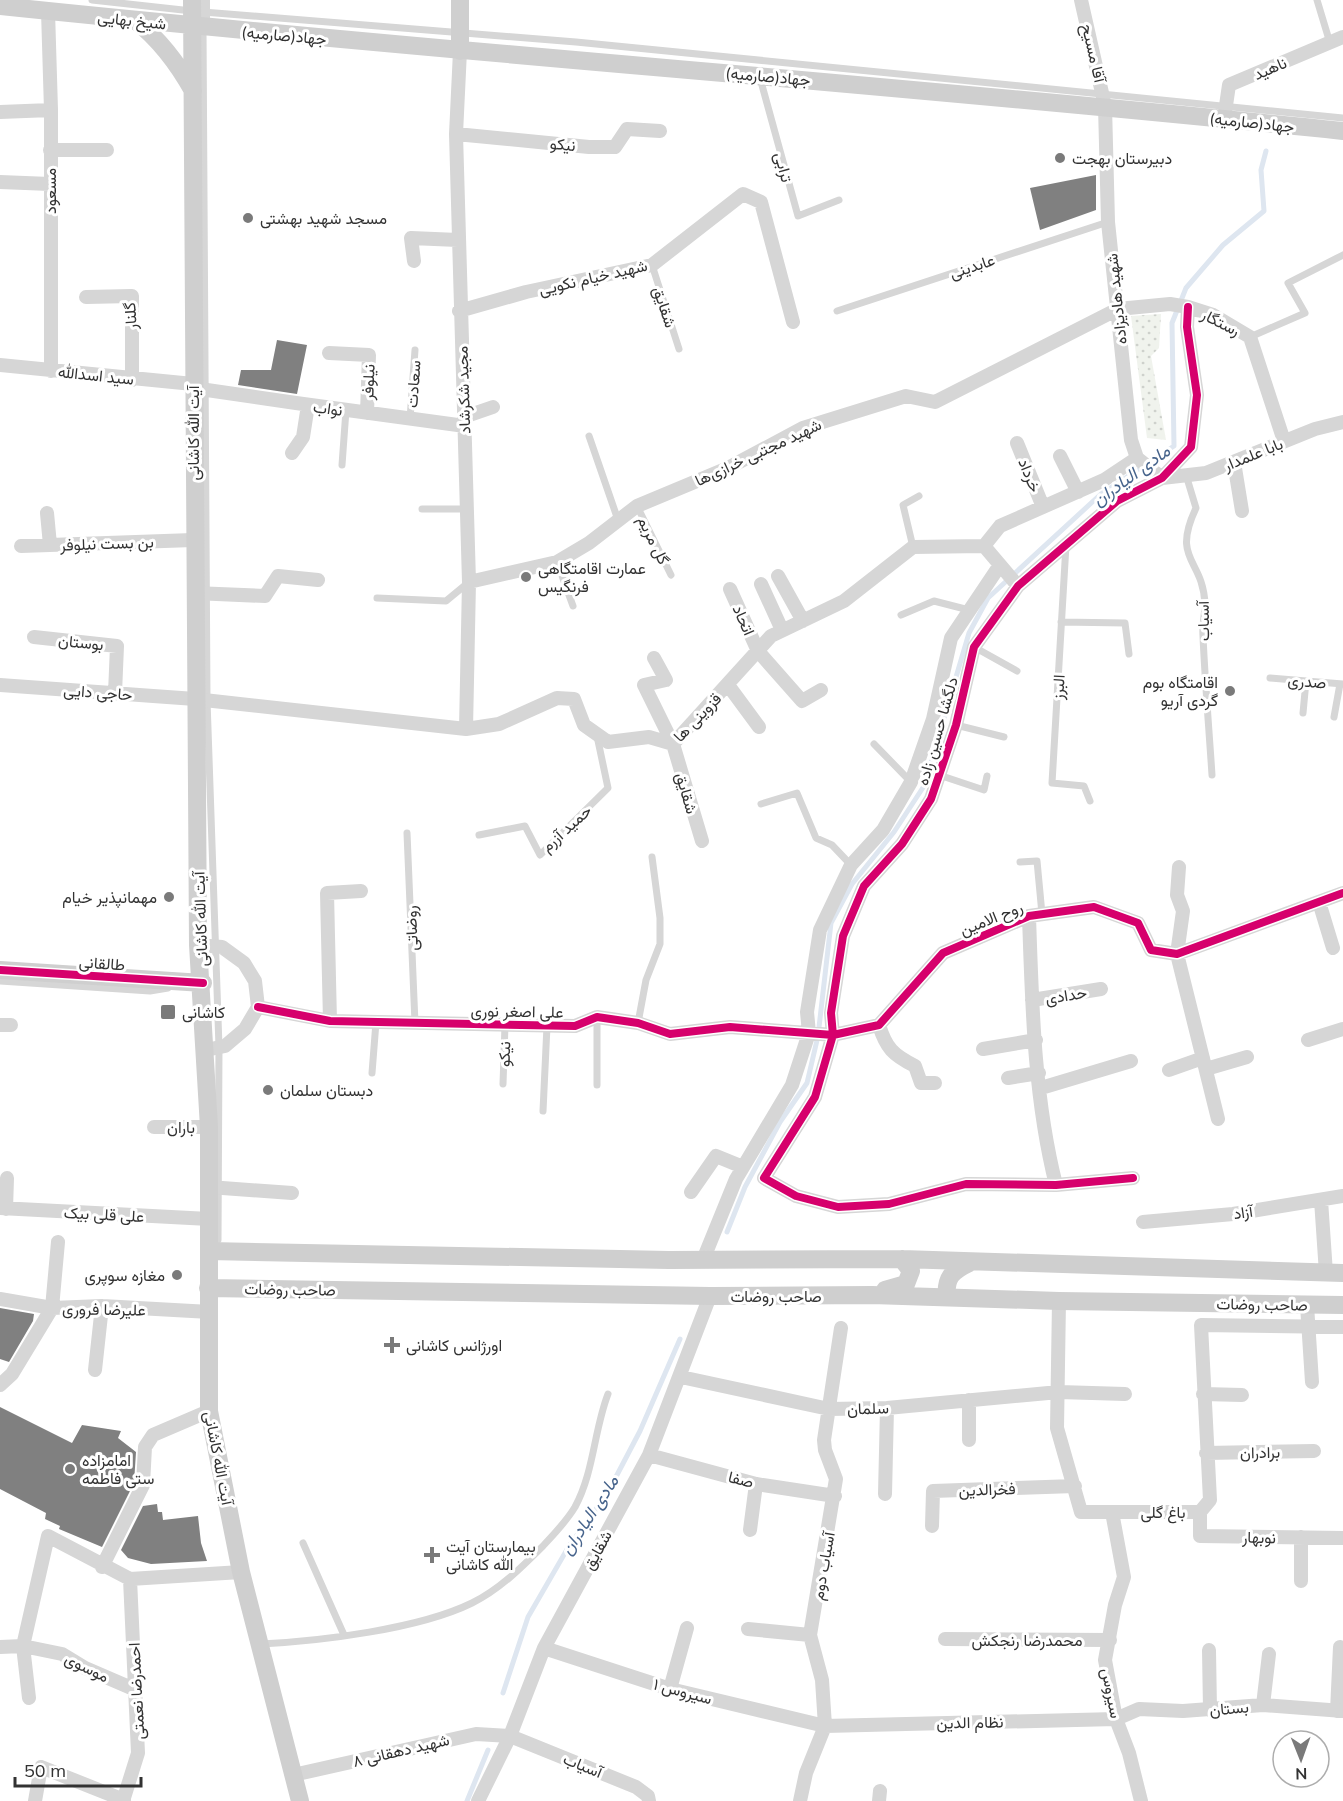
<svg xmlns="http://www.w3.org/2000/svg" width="1343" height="1801" font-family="Mulish,Vazirmatn,sans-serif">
<defs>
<pattern id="grass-dots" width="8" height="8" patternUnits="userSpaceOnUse" patternTransform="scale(1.5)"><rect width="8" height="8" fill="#f0f3ed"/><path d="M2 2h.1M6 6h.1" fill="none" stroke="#ced1cc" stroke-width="1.8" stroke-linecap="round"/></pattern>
</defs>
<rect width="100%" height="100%" fill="#fff"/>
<path fill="url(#grass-dots)" d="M 1161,314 L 1159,348 L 1151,356 L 1166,440 L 1147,438 L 1131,316 Z"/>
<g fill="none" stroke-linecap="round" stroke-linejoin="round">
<path stroke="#dee6f0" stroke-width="5" d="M 727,1232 L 745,1187 L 780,1122 L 807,1083 L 818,1036 L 831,923 L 852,884 L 894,832 L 924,786 L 969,633 L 988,598 L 1101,494 L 1174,446 L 1172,323 L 1186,288 L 1223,245 L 1264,211 L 1261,170 L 1266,151
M 503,1693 L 528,1617 L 569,1546 L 607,1494 L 640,1431 L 680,1339
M 467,1801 L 488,1750"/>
</g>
<path fill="#808080" d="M 1096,175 L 1096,210 L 1040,230 L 1030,188 Z
M 277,340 L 307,345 L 297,394 L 238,385 L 241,370 L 271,370 Z
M 0,1308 L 34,1314 L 33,1321 L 9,1362 L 0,1359 Z
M 0,1407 L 72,1443 L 82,1425 L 121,1431 L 118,1438 L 136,1452 L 134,1483 L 102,1547 L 59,1529 L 60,1526 L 45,1519 L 46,1513 L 0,1489 Z
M 157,1504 L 158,1512 L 162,1512 L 163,1520 L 198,1516 L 201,1543 L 207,1561 L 151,1564 L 128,1558 L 121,1550 L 143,1506 Z"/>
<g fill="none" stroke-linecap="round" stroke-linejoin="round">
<path stroke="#d6d6d6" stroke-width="7" d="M 92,0 L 192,11
M 1317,0 L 1330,43
M 203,12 L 576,42 L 1343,118
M 203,28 L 207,700 L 219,1047 L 218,1240
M 760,78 L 798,216 L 839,200
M 652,265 L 679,349
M 837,311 L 1108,222
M 1250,337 L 1305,313 L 1288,283 L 1343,255
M 410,419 L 415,350
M 589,436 L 618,520
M 342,465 L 346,410
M 1186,475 L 1196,508 C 1171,561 1203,558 1205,604 C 1205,614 1202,625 1203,636 C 1205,682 1209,729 1212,775
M 637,506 L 671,575
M 422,509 L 467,509
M 1066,545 L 1052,783 L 1084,786 L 1090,801
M 913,547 L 903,505 L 919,496
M 557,562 L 573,606
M 377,598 L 446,601 L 469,582
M 901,615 L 934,601 L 969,610
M 1061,622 L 1125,623 L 1129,654
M 974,647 L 1017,671
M 1270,678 L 1343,684
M 1303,713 L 1306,681
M 1334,717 L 1340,684
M 956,725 L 1004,737
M 874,744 L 910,781
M 939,775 L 984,790 L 987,776
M 761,804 L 797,793 L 816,838 L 832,845 L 851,865
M 407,833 L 415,1023
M 479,835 L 525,826 L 540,855 L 608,788 L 597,736
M 1020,862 L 1037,861 L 1042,914
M 0,981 L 150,991 L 168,988
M 638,1023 L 646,980 L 660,944 L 660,918 L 652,857
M 372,1073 L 376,1022
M 503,1084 L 505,1025
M 597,1085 L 597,1017
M 543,1111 L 547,1026
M 303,1543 L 344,1635
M 261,1644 C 321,1641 419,1629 472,1603 C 499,1590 522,1567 543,1546 C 554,1534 566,1522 575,1507 C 594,1472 594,1430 608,1394"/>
<path stroke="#d6d6d6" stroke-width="14" d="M 203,0 L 203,28
M 1081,0 L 1105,106 L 1108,222 L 1131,440 L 1137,458 L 1162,478
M 48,11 L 51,110 L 51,371
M 460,51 L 456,134 L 469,582 L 466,729
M 0,112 L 51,110
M 1224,119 L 1229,85 L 1343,37
M 456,134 L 589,147 L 615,147 L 627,129 L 660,131
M 50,150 L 107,150
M 0,182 L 50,184
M 414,261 L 411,238 L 458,240
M 86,297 L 132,296 L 132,380
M 459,311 L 526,292 L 652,265 L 743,194 L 761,202 L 793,322
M 329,353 L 369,355 L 367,413
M 0,365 L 193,384 L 207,390 L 296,403 L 465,426
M 464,417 L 493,407
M 1017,443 L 1043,507
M 292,453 L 303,437 L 308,405
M 1060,456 L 1078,492
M 1234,462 L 1242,511
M 1162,478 L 1206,473 L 1315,429 L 1343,422
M 47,513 L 50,545
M 21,546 L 193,540
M 984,546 L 1000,526 L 1104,480 L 1137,458
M 984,546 L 1018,586
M 778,576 L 803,621
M 469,582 L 557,562 L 589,543 L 637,506 L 728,468 L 803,428 L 906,396 L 935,402 L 1118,309 L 1170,304 L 1188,307 L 1213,315 L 1250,337 L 1284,441
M 761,584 L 782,630
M 730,589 L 758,651 L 802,701 L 821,690
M 194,593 L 265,596 L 278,576 L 318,580
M 34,637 L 117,646 L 115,693
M 654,658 L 666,680 L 644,685 L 673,744 L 702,841
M 0,685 L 195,699 L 466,729 L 499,724 L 557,698 L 574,699 L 584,725 L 608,742 L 649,737 L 673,744 L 771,636 L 844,601 L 913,547 L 984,546
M 728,685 L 759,727
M 1179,867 L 1177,895 L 1183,911 L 1177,954 L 1218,1119
M 1319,902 L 1333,948
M 1029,916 C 1032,1005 1034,1098 1056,1185
M 198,945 L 222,947 L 244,963 L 255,981 L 258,1007 L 245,1029 L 225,1046 L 206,1050
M 1032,1000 L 1101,989
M 258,1007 L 330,1021 L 575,1026 L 597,1017 L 638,1023 L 670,1034 L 730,1027 L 833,1035 L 879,1025 L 943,953 L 1029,916 L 1094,907 L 1138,923 L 1151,950 L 1177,954 L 1343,893
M 330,1021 L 327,893 L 361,891
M 0,1025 L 11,1025
M 879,1025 C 886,1048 893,1055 915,1066 L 921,1083 L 935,1083
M 1308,1040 L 1343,1029
M 983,1049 L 1036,1040
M 1206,1069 L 1247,1057
M 1169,1070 L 1203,1058
M 1008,1078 L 1039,1073
M 1041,1088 L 1131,1061
M 154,1127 L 209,1127
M 1133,1178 L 1056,1185 L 966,1184 L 889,1204 L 838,1207 L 796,1196 L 764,1178 L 815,1097 L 833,1035 L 831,1013 L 843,936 L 864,886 L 902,844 L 931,799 L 956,725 L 974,647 L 1018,586 L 1117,501 L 1162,478 L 1191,447 L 1197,395 L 1187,327 L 1188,307
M 209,1187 L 292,1193
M 691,1192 L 716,1156 L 743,1167
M 1321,1200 L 1326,1273
M 0,1208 L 209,1219
M 6,1209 L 7,1178
M 1143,1222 L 1233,1214 L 1343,1196
M 703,1260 L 736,1179 L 792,1085 L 809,1033 L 807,1012 L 820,930 L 851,865 L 883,830 L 911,782 L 933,719 L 951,638 L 1000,565
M 0,1299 L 52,1308 L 102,1306 L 210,1312
M 1059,1301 L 1057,1428 L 1081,1512 L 1200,1512 L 1210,1500 L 1201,1325 L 1343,1327
M 1307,1305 L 1312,1382
M 95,1370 L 102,1306
M 681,1377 L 829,1409 L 887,1408 L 1059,1392 L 1125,1394
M 0,1385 L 12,1374 L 52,1308 L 58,1242
M 1203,1394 L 1242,1395
M 969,1440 L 969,1400
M 1206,1453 L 1314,1451
M 649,1455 L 756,1484 L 835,1496
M 885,1494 L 887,1408
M 1112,1512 L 1124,1577 L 1115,1605 L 1105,1660 L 1116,1719 L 1129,1753 L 1141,1801
M 1200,1512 L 1200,1536 L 1343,1538
M 932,1526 L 933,1491 L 1075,1486
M 750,1530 L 756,1484
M 1301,1537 L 1301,1581
M 102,1567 L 143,1485 L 145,1447 L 153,1435 L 209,1411
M 748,1629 L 810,1635
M 945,1639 L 1110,1640
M 0,1647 L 23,1646 L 62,1654 L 85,1668 L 136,1690
M 544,1648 L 670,1689 L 825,1726 L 1116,1719 L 1139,1709 L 1183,1711 L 1263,1705 L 1343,1711
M 1209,1650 L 1210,1710
M 670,1689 L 687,1628
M 29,1698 L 23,1646 L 48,1536 L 130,1579 L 241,1572
M 1263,1705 L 1269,1654
M 1337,1711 L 1340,1647
M 293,1775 L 476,1734 L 510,1736 L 636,1787 L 648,1796 L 649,1801
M 35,1801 L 41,1767 L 124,1800
M 123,1801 L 138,1753 L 130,1579
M 478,1801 L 510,1736 L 544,1648 L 649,1455 L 710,1296
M 800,1801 L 806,1773 L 825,1726 L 822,1680 L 810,1635 L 836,1479 L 825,1450 L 824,1440 L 841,1328
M 879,1801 L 880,1791"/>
<path stroke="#cfcfcf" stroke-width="18" d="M 192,0 L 198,945 L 209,1127 L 209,1411 L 241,1572 L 300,1801
M 460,0 L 460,51
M 0,6 C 447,53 896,84 1343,131
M 136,21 C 160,40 178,64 193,91
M 0,970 L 203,983
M 209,1251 L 669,1260 L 902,1259 L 1343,1273
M 208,1288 L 710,1296 L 872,1295 L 1059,1301 L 1343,1305
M 885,1290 L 906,1284 L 911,1271 L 902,1259
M 947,1297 C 945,1278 952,1271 969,1263"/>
<g stroke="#fff" stroke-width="11">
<path id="cycleway" d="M 0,970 L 203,983
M 258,1007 L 330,1021 L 575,1026 L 597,1017 L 638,1023 L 670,1034 L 730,1027 L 833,1035 L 879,1025 L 943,953 L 1029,916 L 1094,907 L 1138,923 L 1151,950 L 1177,954 L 1343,893
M 1133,1178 L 1056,1185 L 966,1184 L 889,1204 L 838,1207 L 796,1196 L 764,1178 L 815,1097 L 833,1035 L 831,1013 L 843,936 L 864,886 L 902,844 L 931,799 L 956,725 L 974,647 L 1018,586 L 1117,501 L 1162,478 L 1191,447 L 1197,395 L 1187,327 L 1188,307"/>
</g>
<use href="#cycleway" stroke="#d6006c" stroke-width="8"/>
</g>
<g fill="#7a7a7a" stroke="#fff" stroke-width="2">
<circle cx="1060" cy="158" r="6"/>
<circle cx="248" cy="218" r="6"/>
<circle cx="526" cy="577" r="6"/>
<circle cx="1230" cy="691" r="6"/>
<circle cx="169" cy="897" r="6"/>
<rect x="160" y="1004" width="16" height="16" rx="3"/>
<circle cx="268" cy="1090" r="6"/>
<circle cx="177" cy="1275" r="6"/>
<path d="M389 1336h6v6h6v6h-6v6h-6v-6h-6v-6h6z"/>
<circle cx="70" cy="1469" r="6"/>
<path d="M429 1546h6v6h6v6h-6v6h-6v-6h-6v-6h6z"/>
</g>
<g text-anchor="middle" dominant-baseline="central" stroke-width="6" stroke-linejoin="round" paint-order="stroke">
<g font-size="16" fill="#323232" stroke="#fff">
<text transform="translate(132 20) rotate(6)">شیخ بهایی</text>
<text transform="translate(284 35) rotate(5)">جهاد(صارمیه)</text>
<text transform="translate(1094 53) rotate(77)">آقا مسیح</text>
<text transform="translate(1270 68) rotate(-23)">ناهید</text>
<text transform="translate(768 76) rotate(5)">جهاد(صارمیه)</text>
<text transform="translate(1252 122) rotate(6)">جهاد(صارمیه)</text>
<text transform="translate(563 144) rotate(6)">نیکو</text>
<text transform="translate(784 167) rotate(75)">ترابی</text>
<text transform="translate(50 191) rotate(-90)">مسعود</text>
<text transform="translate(972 266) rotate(-18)">عابدینی</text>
<text transform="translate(593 277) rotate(-13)">شهید خیام نکویی</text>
<text transform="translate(1116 299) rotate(-96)">شهید هادیزاده</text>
<text transform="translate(665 307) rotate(72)">شقایق</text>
<text transform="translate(130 316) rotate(-94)">گلنار</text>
<text transform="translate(1221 322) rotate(27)">رستگار</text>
<text transform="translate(96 375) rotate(6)">سید اسدالله</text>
<text transform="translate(368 382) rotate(-88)">نیلوفر</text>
<text transform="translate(413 384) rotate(-86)">سعادت</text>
<text transform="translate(463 390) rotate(-92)">مجید شکرشاد</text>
<text transform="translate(328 408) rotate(8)">نواب</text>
<text transform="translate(193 433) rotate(-90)">آیت الله کاشانی</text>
<text transform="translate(758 452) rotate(-25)">شهید مجتبی خرازی‌ها</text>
<text transform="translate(1253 454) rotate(-22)">بابا علمدار</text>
<text transform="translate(1030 475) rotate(68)">خرداد</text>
<text transform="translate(654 540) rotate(64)">گل مریم</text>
<text transform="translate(107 543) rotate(-2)">بن بست نیلوفر</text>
<text transform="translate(744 620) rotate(66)">اتحاد</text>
<text transform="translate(1203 621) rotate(-91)">آسیاب</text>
<text transform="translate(81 642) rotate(6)">بوستان</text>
<text transform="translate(1307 681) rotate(5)">صدری</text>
<text transform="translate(1058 687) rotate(-87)">البرز</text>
<text transform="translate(98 692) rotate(4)">حاجی دایی</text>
<text transform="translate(697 717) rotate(-46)">قزوینی ها</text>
<text transform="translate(937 731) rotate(-74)">دلگشا حسین زاده</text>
<text transform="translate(687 793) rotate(74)">شقایق</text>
<text transform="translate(566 828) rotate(-42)">حمید آزرم</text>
<text transform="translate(991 918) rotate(-22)">روح الامین</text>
<text transform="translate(200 919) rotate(-92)">آیت الله کاشانی</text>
<text transform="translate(411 928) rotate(-92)">روضاتی</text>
<text transform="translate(102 963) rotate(4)">طالقانی</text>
<text transform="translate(1066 995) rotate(-9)">حدادی</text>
<text transform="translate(517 1011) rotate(1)">علی اصغر نوری</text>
<text transform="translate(504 1054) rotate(-88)">نیکو</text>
<text x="181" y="1127">باران</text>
<text transform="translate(1243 1212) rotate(-8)">آزاد</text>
<text transform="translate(104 1214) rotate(3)">علی قلی بیک</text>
<text transform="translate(290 1289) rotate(1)">صاحب روضات</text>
<text x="776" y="1296">صاحب روضات</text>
<text transform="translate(1262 1304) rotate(1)">صاحب روضات</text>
<text transform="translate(104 1309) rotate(1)">علیرضا فروری</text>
<text transform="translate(868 1408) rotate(-2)">سلمان</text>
<text transform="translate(1260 1452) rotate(-1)">برادران</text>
<text transform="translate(219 1458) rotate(79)">آیت الله کاشانی</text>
<text transform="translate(741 1479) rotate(14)">صفا</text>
<text transform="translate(987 1489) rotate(-2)">فخرالدین</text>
<text x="1163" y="1512">باغ گلی</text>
<text transform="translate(1259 1537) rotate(1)">نوبهار</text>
<text transform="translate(597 1550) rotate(-61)">شقایق</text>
<text transform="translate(823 1566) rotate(-80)">آسیاب دوم</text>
<text x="1027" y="1640">محمدرضا رنجکش</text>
<text transform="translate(87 1667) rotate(26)">موسوی</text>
<text transform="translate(136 1691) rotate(-93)">احمدرضا نعمتی</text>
<text transform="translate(683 1691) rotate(15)">سیروس ۱</text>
<text transform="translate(1112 1693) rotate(79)">سیروس</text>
<text transform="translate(1229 1708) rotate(-5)">بستان</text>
<text transform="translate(970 1722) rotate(-1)">نظام الدین</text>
<text transform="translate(401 1750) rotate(-13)">شهید دهقانی ۸</text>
<text transform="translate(583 1765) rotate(22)">آسیاب</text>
</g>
<g font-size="16" fill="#323232" stroke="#fff" text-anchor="start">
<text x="1072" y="158">دبیرستان بهجت</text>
<text x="260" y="218">مسجد شهید بهشتی</text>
<text x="538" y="568">عمارت اقامتگاهی<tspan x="538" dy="18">فرنگیس</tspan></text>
<text x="1218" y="682" text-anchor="end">اقامتگاه بوم<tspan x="1218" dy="18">گردی آریو</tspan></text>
<text x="157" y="897" text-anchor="end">مهمانپذیر خیام</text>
<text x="182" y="1012">کاشانی</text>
<text x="280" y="1090">دبستان سلمان</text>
<text x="165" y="1275" text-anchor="end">مغازه سوپری</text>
<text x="406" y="1345">اورژانس کاشانی</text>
<text x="82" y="1460">امامزاده<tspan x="82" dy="18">ستی فاطمه</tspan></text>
<text x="446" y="1546">بیمارستان آیت<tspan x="446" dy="18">الله کاشانی</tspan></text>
</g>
<g font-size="18" font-style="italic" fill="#47648c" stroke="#fff">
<text transform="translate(1131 475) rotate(-36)">مادی الیادران</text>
<text transform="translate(589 1515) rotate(-57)">مادی الیادران</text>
</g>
</g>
<g transform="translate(1301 1759) rotate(179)"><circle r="28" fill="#ffffff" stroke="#adadad" stroke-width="1.5"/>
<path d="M0-4.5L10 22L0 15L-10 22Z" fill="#7a7a7a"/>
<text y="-9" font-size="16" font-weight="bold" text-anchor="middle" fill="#323232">N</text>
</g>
<path d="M15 1777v9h126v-9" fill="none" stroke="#323232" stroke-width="3"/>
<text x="24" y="1777" font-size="18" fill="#323232" stroke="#ffffff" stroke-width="4.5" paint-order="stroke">50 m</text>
</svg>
